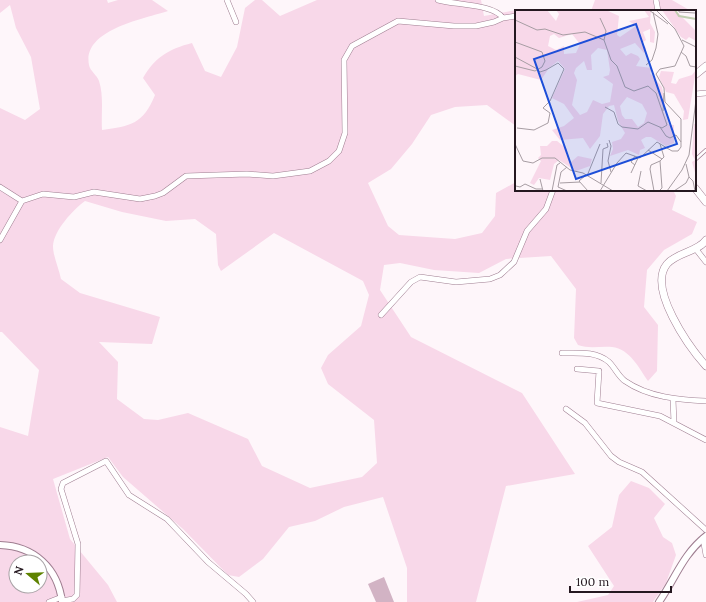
<svg xmlns="http://www.w3.org/2000/svg" width="706" height="602" font-family="Lora,serif">
<rect width="100%" height="100%" fill="#fef6fa"/>
<path fill="#f8d8e9" fill-rule="evenodd" d="M 0,0 L 107,0 L 108,3 L 118,0 L 152,0 L 168,11 C 143,19 82,30 89,65 C 90,71 97,75 99,81 C 104,96 101,114 102,130 C 131,126 143,124 155,95 L 143,78 C 155,57 169,49 192,43 L 205,71 L 221,77 L 237,47 L 245,8 L 255,0 L 262,0 L 280,16 L 317,0 L 481,0 L 484,16 L 522,9 L 570,11 L 516,11 L 516,126 L 487,105 L 455,107 L 431,115 L 412,144 L 391,169 L 368,183 L 388,226 L 399,235 L 455,239 L 482,233 L 495,216 L 496,193 L 516,182 L 516,190 L 673,190 L 676,196 L 672,210 L 697,222 L 692,234 L 664,250 L 647,270 L 644,307 L 658,325 L 657,371 L 648,381 C 639,368 630,349 612,347 C 600,346 589,349 578,345 L 574,338 L 576,289 L 551,256 L 506,259 L 479,273 L 434,270 L 400,263 L 384,265 L 380,290 L 411,337 L 522,393 L 575,474 L 506,486 L 476,602 L 407,602 L 407,568 L 383,497 L 344,507 L 315,521 L 289,527 L 263,559 L 239,577 L 228,575 L 183,529 L 123,477 L 108,457 L 53,479 L 70,539 L 108,585 L 117,602 L 0,602 L 0,427 L 28,436 L 39,370 L 2,332 L 0,332 L 0,108 L 25,120 L 40,109 L 31,57 L 16,28 L 10,5 L 0,13 ZM 85,201 L 122,212 L 166,221 L 195,219 L 216,234 L 218,265 L 221,271 L 274,233 L 363,281 L 369,295 L 361,326 L 328,355 L 321,368 L 328,384 L 374,420 L 377,463 L 362,477 L 310,488 L 262,466 L 248,439 L 188,413 L 158,420 L 144,419 L 117,399 L 118,362 L 99,342 L 152,344 L 160,317 L 80,293 L 61,279 C 59,269 53,256 53,246 C 54,230 73,210 85,201 ZM 16,562 L 40,562 L 40,586 L 16,586 Z
M 595,0 L 672,0 L 691,11 L 591,11 Z
M 631,481 L 649,488 L 665,504 L 654,518 L 663,537 L 672,543 L 676,555 L 666,583 L 653,602 L 577,602 L 608,595 L 614,586 L 588,546 L 612,527 L 619,495 Z"/>
<path fill="#d2b3c4" d="M 384,577 L 394,602 L 376,602 L 368,584 Z"/>
<g fill="none" stroke-linecap="round" stroke-linejoin="round">
<g stroke="#9f7e91" stroke-width="4">
<path id="service" d="M 695,160 L 706,150"/>
</g>
<g stroke="#9f7e91" stroke-width="6">
<path id="minor" d="M 227,0 L 236,22
M 438,0 C 455,5 494,4 503,18
M 656,0 L 658,11
M 695,94 L 706,93
M 0,187 L 22,201 L 43,194 L 74,197 L 94,192 L 140,199 L 155,196 L 163,193 L 186,176 L 247,174 L 273,176 L 310,171 L 329,161 L 339,151 L 345,133 L 344,60 L 352,46 L 398,21 L 454,26 L 476,26 L 494,22 L 503,18 L 516,16
M 0,240 L 22,201
M 695,248 L 706,262
M 381,315 L 411,282 L 420,277 L 456,282 L 490,279 L 500,275 L 514,262 L 527,231 L 546,209 L 553,190
M 562,353 C 578,353 596,351 609,362 C 615,368 619,377 625,381 C 648,397 679,400 706,401
M 577,369 L 599,371 L 597,403 L 660,416 L 706,440
M 673,399 L 674,423
M 566,409 L 585,423 L 611,456 L 619,462 L 642,472 L 706,530
M 703,538 L 706,555
M 62,601 L 73,599 L 77,595 L 78,544 L 61,489 L 63,483 L 106,461 L 129,495 L 167,519 L 208,562 L 246,594 L 253,602
M 49,602 L 62,597"/>
</g>
<g stroke="#9f7e91" stroke-width="8">
<path id="tertiary" d="M 0,545 C 34,546 58,568 62,602
M 659,602 C 675,579 683,554 706,536"/>
</g>
<g stroke="#9f7e91" stroke-width="8">
<path id="secondary" d="M 695,75 L 706,66
M 695,188 L 706,202
M 706,240 C 698,252 677,252 667,264 C 647,288 689,347 706,366"/>
</g>
<use href="#service" stroke="#fff" stroke-width="2.5"/>
<use href="#minor" stroke="#fff" stroke-width="5"/>
<use href="#tertiary" stroke="#fff" stroke-width="6"/>
<use href="#secondary" stroke="#fff" stroke-width="7"/>
</g>
<g transform="translate(515 10)">
<rect width="181" height="181" fill="#fef6fa"/>
<path d="M 0,0 L 32,0 L 41,11 L 44,4 L 41,0 L 91,0 L 104,6 L 102,25 L 105,27 L 121,16 L 114,11 L 134,7 L 129,0 L 136,0 L 135,13 L 140,22 L 139,33 L 135,32 L 135,19 L 128,22 L 131,30 L 127,33 L 131,38 L 129,43 L 120,33 L 105,39 L 111,46 L 116,43 L 123,46 L 125,49 L 121,56 L 137,58 L 135,63 L 147,77 L 150,95 L 147,97 L 154,115 L 159,115 L 159,133 L 151,136 L 136,127 L 131,127 L 126,130 L 130,138 L 125,140 L 124,145 L 113,140 L 95,146 L 98,139 L 97,132 L 106,129 L 110,123 L 103,111 L 99,95 L 94,96 L 88,104 L 85,126 L 75,139 L 68,128 L 45,130 L 37,120 L 49,116 L 59,108 L 49,94 L 37,88 L 50,59 L 43,51 L 34,58 L 26,70 L 3,64 L 0,66 ZM 39,24 L 44,28 L 57,24 L 65,34 L 61,43 L 49,44 L 49,36 L 41,40 L 33,36 L 35,26 ZM 83,38 L 92,40 L 95,60 L 94,65 L 88,67 L 98,74 L 95,92 L 87,94 L 78,90 L 72,102 L 65,105 L 57,95 L 62,70 L 59,63 L 61,58 L 69,51 L 72,60 L 77,60 L 76,45 ZM 112,87 L 127,94 L 132,103 L 129,113 L 123,117 L 117,109 L 110,109 L 107,105 L 105,96 ZM 147,0 L 161,1 L 181,21 L 181,31 L 174,27 L 171,30 L 166,27 ZM 181,60 L 173,109 L 168,110 L 169,101 L 159,84 L 151,82 L 144,67 L 146,61 L 159,62 L 156,73 L 161,74 L 164,69 L 177,65 ZM 179,114 L 181,114 L 181,166 L 177,152 L 180,150 L 177,144 ZM 37,131 L 42,131 L 52,139 L 51,144 L 56,152 L 63,146 L 77,149 L 75,156 L 61,161 L 44,150 L 39,154 L 35,170 L 24,168 L 19,175 L 15,173 L 26,151 L 23,148 L 26,145 L 25,136 L 32,136 Z" fill="#f8d8e9" fill-rule="evenodd"/>
<path fill="none" stroke="#c1ceb1" stroke-width="2" d="M 160,0 L 164,6 L 181,9"/>
<path fill="none" stroke="#a79da3" stroke-width="1" d="M 134,0 L 153,14M 164,0 L 164,2 L 180,3M 85,8 L 91,21 L 89,30 L 96,50 L 102,56 L 110,77 L 119,81 L 133,76 L 141,83 L 152,115 L 147,118 L 133,112 L 123,119 L 107,117 L 103,114 L 99,102 L 90,97M 0,10 L 22,20 L 30,19 L 48,25 L 70,22 L 89,30M 167,30 L 181,37M 0,32 L 27,42 L 30,51 L 27,57 L 20,61 L 0,56M 166,42 L 171,46 L 175,56 L 181,57M 0,47 L 24,60M 131,55 L 137,50 L 141,38 L 143,24 L 138,2M 148,101 L 149,83M 0,116 L 0,133M 145,117 L 151,126 L 155,128 L 161,125 L 166,132M 2,118 L 19,120 L 33,113 L 35,103 L 28,98 L 35,91 L 49,59 L 43,53 L 31,60 L 25,62 L 23,60M 94,130 L 96,136 L 93,151 L 96,162M 0,134 L 8,151 L 18,153 L 27,148 L 40,148 L 55,160 L 68,163 L 98,181M 133,140 L 147,149M 120,146 L 116,152 L 120,155M 52,157 L 46,162 L 43,177 L 52,181M 126,161 L 123,176 L 132,181M 116,163 L 123,148M 71,165 L 64,171 L 73,181M 72,166 L 85,134M 174,167 L 178,171 L 180,181M 25,169 L 28,181M 45,173 L 65,172M 86,173 L 88,139 L 93,137 L 92,133M 1,176 L 5,177 L 10,174 L 21,179 L 27,179M 37,181 L 42,155 L 45,153M 85,181 L 102,153 L 111,143 L 125,148 L 142,132 L 157,141 L 163,141 L 166,137 L 166,109 L 150,92 L 149,78 L 141,64 L 145,59 L 160,56 L 169,36 L 160,19 L 141,0M 139,181 L 135,159 L 136,155 L 145,151M 144,181 L 147,178 L 145,151 L 149,147 L 145,134M 152,181 L 167,160 L 174,145 L 181,90M 159,181 L 171,173 L 174,167 L 171,154"/>
<path fill="#1d4ed8" fill-opacity="0.15" stroke="#1d4ed8" stroke-width="2" d="M 121,14 L 162,134 L 61,169 L 19,49 Z"/>
<rect width="181" height="181" fill="none" stroke="#251820" stroke-width="2"/>
</g>
<g transform="translate(28 574) rotate(289)"><circle r="19" fill="#ffffff" stroke="#a8a3a6"/>
<path d="M0-3L7 15L0 10L-7 15Z" fill="#5e8200"/>
<text y="-6" font-size="11" font-weight="bold" text-anchor="middle" fill="#251820">N</text>
</g>
<path d="M570 586v6h101v-6" fill="none" stroke="#251820" stroke-width="2"/>
<text x="576" y="586" font-size="12" fill="#251820" stroke="#ffffff" stroke-width="3" paint-order="stroke">100 m</text>
</svg>
